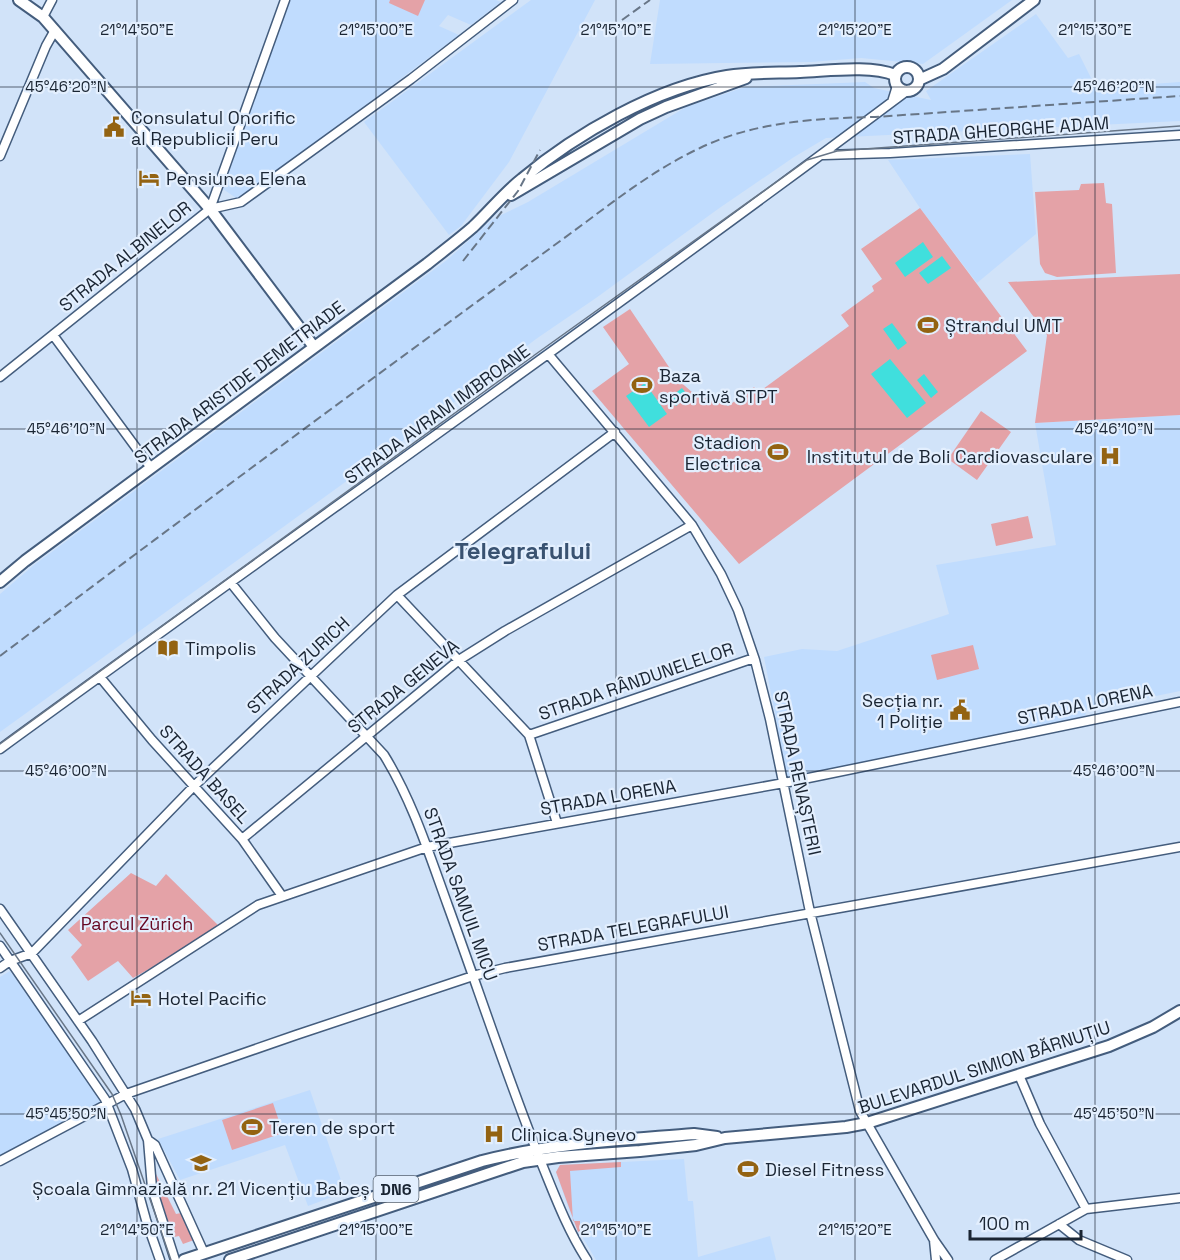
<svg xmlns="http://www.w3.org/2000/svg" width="1180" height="1260" font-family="'Space Grotesk',sans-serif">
<rect width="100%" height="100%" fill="#d1e3f9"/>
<path fill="#c0dcfe" d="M 290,0 L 496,0 L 501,2 L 471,25 L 448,15 L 439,26 L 459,35 L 239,200 L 223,189 Z
M 531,0 L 595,0 L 509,162 L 461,226 L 449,235 L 364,122 Z
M 660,0 L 1012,0 L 923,64 L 861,58 L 811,62 L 650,64 Z
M 1036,14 L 1068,58 L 1079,54 L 1096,88 L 1180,82 L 1180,121 L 826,138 L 794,157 L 718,209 L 596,298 L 536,339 L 431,420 L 0,732 L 0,594 L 34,565 L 447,260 L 493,219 L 528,202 L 686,107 L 745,87 L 865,82 L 874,88 L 931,100 L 926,91 Z
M 1030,154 L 1036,234 L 977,283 L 920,208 L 888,160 Z
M 1180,415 L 1180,691 L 1093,709 L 1088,706 L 1084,719 L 787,777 L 764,657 L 802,649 L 837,651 L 949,614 L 936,565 L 1056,545 L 1035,423 Z
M 10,971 L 102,1101 L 0,1156 L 0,977 Z
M 310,1090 L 345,1192 L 308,1206 L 285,1145 L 180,1180 L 158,1139 Z
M 684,1159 L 688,1201 L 693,1201 L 698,1257 L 770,1236 L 776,1260 L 596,1260 L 573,1221 L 556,1172 L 560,1165 Z"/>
<path fill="#e4a2a7" d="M 390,0 L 425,0 L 418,16 L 389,3 Z
M 1104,183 L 1106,203 L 1112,204 L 1116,273 L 1057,277 L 1045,273 L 1040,264 L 1035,192 L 1079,190 L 1081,184 Z
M 920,208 L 1027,351 L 739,564 L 592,391 L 629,364 L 603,327 L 630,309 L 677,379 L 693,393 L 728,406 L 754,387 L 759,392 L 849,326 L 841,315 L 874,291 L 872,286 L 882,279 L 861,249 Z
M 1180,274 L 1180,415 L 1035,423 L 1047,335 L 1008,282 Z
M 981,411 L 1011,432 L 977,480 L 948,459 Z
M 1028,516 L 1033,538 L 996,546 L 991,524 Z
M 973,645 L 979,669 L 937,680 L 931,655 Z
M 131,873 L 156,886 L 166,874 L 218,925 L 158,964 L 133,978 L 118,961 L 88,981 L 71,957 L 82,945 L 68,930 Z
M 273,1103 L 283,1133 L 232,1150 L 222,1120 Z
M 621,1162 L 621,1167 L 570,1171 L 573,1221 L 580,1221 L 580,1231 L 578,1232 L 556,1172 L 560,1165 Z
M 153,1168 L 176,1214 L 181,1213 L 194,1240 L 183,1244 L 179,1236 L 174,1237 L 171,1228 L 167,1228 L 154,1189 Z"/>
<path fill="#40dfdd" d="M 923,242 L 933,257 L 905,277 L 895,263 Z
M 942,256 L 951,268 L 928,284 L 919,273 Z
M 892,323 L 907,343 L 898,350 L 883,329 Z
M 890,359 L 926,403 L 907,418 L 871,374 Z
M 924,374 L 938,392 L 931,398 L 917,380 Z
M 645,383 L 667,414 L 649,427 L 626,396 Z
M 682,388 L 688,396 L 676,406 L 669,398 Z"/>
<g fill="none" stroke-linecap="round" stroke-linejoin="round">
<g stroke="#445d7d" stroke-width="11">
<path id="minor" d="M 43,17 L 52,0
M 892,102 L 897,86
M 824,155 L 890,153 L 1180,135
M 0,156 L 46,46 L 55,30
M 210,209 L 241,202 L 411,79 L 513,0
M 53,335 L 151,468
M 549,355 L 692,525 L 721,574 L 738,610 L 755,660 L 770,719 L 810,912 L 860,1111 L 934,1240 L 948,1260
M 0,377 L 210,209 L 285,0
M 231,583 L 275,638 L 384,755 C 413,802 429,854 448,906 C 479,991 507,1077 541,1162 C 555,1196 567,1229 587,1260
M 397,595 L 529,735 L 557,823
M 100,677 L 152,740 L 242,839 L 282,896
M 529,735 L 754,658
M 0,749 C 302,529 609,314 908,90
M 242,839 L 459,660 L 505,631 L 692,525
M 0,909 L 92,1041 L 135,1109 L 148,1140 L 152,1188 L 175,1260
M 0,946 L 105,1099 L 132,1169 L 146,1220 L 160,1260
M 0,968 L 10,961 L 32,953 L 194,786 L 397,595 L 615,432
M 78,1021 L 258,905 L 427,847 L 784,783 L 1180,702
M 1019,1075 L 1040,1124 L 1086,1209
M 148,1140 L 155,1145 L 204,1253
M 0,1161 L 126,1094 L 296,1035 L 473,976 L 505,968 L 1180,847
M 1059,1224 L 1079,1240 L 1127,1260
M 934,1240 L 936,1260
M 995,1260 L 1086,1209 L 1180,1198"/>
</g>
<g stroke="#445d7d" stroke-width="14">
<path id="major" d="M 19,0 L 43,17 L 210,209 L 314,347
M895 79a12 12 0 1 1 24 0a12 12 0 1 1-24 0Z
M 921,79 L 943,69 L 1034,0
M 511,195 L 640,119 L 666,107 L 746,78
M 0,582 L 25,561 L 427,264 C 442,252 458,240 473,227 C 490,211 504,193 522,179 C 576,134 657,87 727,76 C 751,72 776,73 800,72 C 828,71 870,65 895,75
M 184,1260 L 482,1161 C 552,1143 623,1140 694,1134 L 717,1137
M 230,1260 L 523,1162 L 558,1157 L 640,1151 L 696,1145 L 725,1138 L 846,1127 L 867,1123 L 1109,1046 L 1153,1027 L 1180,1011"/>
</g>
<use href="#minor" stroke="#fff" stroke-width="8"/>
<use href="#major" stroke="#fff" stroke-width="10"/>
<path stroke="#687687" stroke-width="1.5" d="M 0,744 L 536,354 L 807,160 L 837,151 L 1180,126
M 0,933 L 112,1094 L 121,1115 L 171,1260"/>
<path stroke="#687687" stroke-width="2" stroke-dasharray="9 4.5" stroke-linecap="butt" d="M 622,20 L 650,0
M 463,261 L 518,191 L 540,150
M 0,656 C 152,541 305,428 459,315 C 501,284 544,253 586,222 C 622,195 659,167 700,148 C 753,122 817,118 875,117 L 1180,96"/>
</g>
<path fill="none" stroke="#1a2533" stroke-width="1.5" stroke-opacity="0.45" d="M 137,0 L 137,1260M 376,0 L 376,1260M 616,0 L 616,1260M 855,0 L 855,1260M 1095,0 L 1095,1260M 0,87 L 1180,87M 0,429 L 1180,429M 0,771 L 1180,771M 0,1114 L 1180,1114"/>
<defs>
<g id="civic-bare" transform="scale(1.62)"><path d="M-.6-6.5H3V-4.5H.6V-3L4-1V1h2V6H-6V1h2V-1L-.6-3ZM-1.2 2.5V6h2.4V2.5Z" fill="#936312" stroke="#e3effe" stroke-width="2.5" paint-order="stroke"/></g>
<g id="hotel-bare" transform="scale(1.62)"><path d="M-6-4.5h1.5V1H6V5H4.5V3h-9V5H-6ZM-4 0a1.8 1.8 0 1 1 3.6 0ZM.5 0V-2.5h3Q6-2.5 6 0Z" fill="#936312" stroke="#e3effe" stroke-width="2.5" paint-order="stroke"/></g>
<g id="stadium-bare" transform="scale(1.62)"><path d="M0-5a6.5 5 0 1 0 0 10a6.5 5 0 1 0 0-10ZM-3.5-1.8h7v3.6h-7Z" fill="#936312" stroke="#e3effe" stroke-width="2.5" paint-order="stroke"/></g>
<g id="hospital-bare" transform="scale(1.62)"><path d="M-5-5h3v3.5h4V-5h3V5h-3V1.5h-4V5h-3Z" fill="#936312" stroke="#e3effe" stroke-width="2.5" paint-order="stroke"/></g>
<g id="library-bare" transform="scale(1.62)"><path d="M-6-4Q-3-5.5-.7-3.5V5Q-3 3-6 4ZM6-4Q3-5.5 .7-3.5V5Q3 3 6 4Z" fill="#936312" stroke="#e3effe" stroke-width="2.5" paint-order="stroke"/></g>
<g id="school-bare" transform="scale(1.62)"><path d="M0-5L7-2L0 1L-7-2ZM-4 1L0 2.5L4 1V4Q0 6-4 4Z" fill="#936312" stroke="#e3effe" stroke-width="2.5" paint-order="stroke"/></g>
</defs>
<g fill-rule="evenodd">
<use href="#civic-bare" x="114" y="127"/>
<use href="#hotel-bare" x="149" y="178"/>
<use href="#stadium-bare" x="928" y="325"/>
<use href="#stadium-bare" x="642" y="385"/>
<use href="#stadium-bare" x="778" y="452"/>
<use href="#hospital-bare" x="1110" y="456"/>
<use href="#library-bare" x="168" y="648"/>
<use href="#civic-bare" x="960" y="710"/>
<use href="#hotel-bare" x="141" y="998"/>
<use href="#stadium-bare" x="252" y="1127"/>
<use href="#hospital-bare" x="494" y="1134"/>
<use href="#school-bare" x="201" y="1163"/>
<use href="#stadium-bare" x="748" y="1169"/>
</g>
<g text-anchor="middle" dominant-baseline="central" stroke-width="4.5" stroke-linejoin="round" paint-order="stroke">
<rect fill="#e3effe" stroke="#566270" stroke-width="1.5" x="373.5" y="1176" width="45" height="26" rx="4.5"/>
<g font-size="16" font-weight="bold" fill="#1a2533">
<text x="396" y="1189">DN6</text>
</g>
<g font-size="18" fill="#1a2533" stroke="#e3effe" text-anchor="start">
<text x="131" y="117">Consulatul Onorific<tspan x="131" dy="21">al Republicii Peru</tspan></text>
<text x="166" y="178">Pensiunea Elena</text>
<text x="945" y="325">Ștrandul UMT</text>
<text x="659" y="375">Baza<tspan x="659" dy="21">sportivă STPT</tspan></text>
<text x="761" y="442" text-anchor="end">Stadion<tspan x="761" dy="21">Electrica</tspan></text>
<text x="1093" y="456" text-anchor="end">Institutul de Boli Cardiovasculare</text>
<text x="185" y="648">Timpolis</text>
<text x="943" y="700" text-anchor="end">Secția nr.<tspan x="943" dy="21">1 Poliție</tspan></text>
<text x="158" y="998">Hotel Pacific</text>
<text x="269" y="1127">Teren de sport</text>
<text x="511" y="1134">Clinica Synevo</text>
<text x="765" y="1169">Diesel Fitness</text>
<text x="201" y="1188" text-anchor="middle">Școala Gimnazială nr. 21 Vicențiu Babeș</text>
</g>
<g font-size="18" fill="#1a2533" stroke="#e3effe">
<text transform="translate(1001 130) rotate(-4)">STRADA GHEORGHE ADAM</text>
<text transform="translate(125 256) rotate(-39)">STRADA ALBINELOR</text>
<text transform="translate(239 382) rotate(-37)">STRADA ARISTIDE DEMETRIADE</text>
<text transform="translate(437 414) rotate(-36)">STRADA AVRAM IMBROANE</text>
<text transform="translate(298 665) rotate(-43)">STRADA ZURICH</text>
<text transform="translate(636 681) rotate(-19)">STRADA RÂNDUNELELOR</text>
<text transform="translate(403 686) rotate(-39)">STRADA GENEVA</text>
<text transform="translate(1085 704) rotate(-12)">STRADA LORENA</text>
<text transform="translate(798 773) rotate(78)">STRADA RENAȘTERII</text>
<text transform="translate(205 774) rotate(48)">STRADA BASEL</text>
<text transform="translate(608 797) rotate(-10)">STRADA LORENA</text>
<text transform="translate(461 894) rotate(70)">STRADA SAMUIL MICU</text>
<text transform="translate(633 928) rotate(-10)">STRADA TELEGRAFULUI</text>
<text transform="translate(984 1067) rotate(-18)">BULEVARDUL SIMION BĂRNUȚIU</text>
</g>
<g font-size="18" fill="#660621" stroke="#e3effe">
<text x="137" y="923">Parcul Zürich</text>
</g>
<g font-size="24" font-weight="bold" fill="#395271" stroke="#e3effe">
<text x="523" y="550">Telegrafului</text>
</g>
</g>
<g font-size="15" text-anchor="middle" fill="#1a2533" stroke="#e3effe" stroke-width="4.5" stroke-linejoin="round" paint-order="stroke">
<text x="137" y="35">21°14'50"E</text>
<text x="376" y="35">21°15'00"E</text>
<text x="616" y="35">21°15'10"E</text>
<text x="855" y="35">21°15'20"E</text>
<text x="1095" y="35">21°15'30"E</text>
<text x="66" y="92">45°46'20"N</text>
<text x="1114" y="92">45°46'20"N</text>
<text x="66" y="434">45°46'10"N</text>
<text x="1114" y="434">45°46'10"N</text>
<text x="66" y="776">45°46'00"N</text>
<text x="1114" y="776">45°46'00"N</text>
<text x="66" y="1119">45°45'50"N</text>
<text x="1114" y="1119">45°45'50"N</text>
<text x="137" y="1235">21°14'50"E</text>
<text x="376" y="1235">21°15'00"E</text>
<text x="616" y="1235">21°15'10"E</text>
<text x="855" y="1235">21°15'20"E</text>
</g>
<path d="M970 1230v9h111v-9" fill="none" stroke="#1a2533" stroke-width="3"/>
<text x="979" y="1230" font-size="18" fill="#1a2533" stroke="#e3effe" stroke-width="4.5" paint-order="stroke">100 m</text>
</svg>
